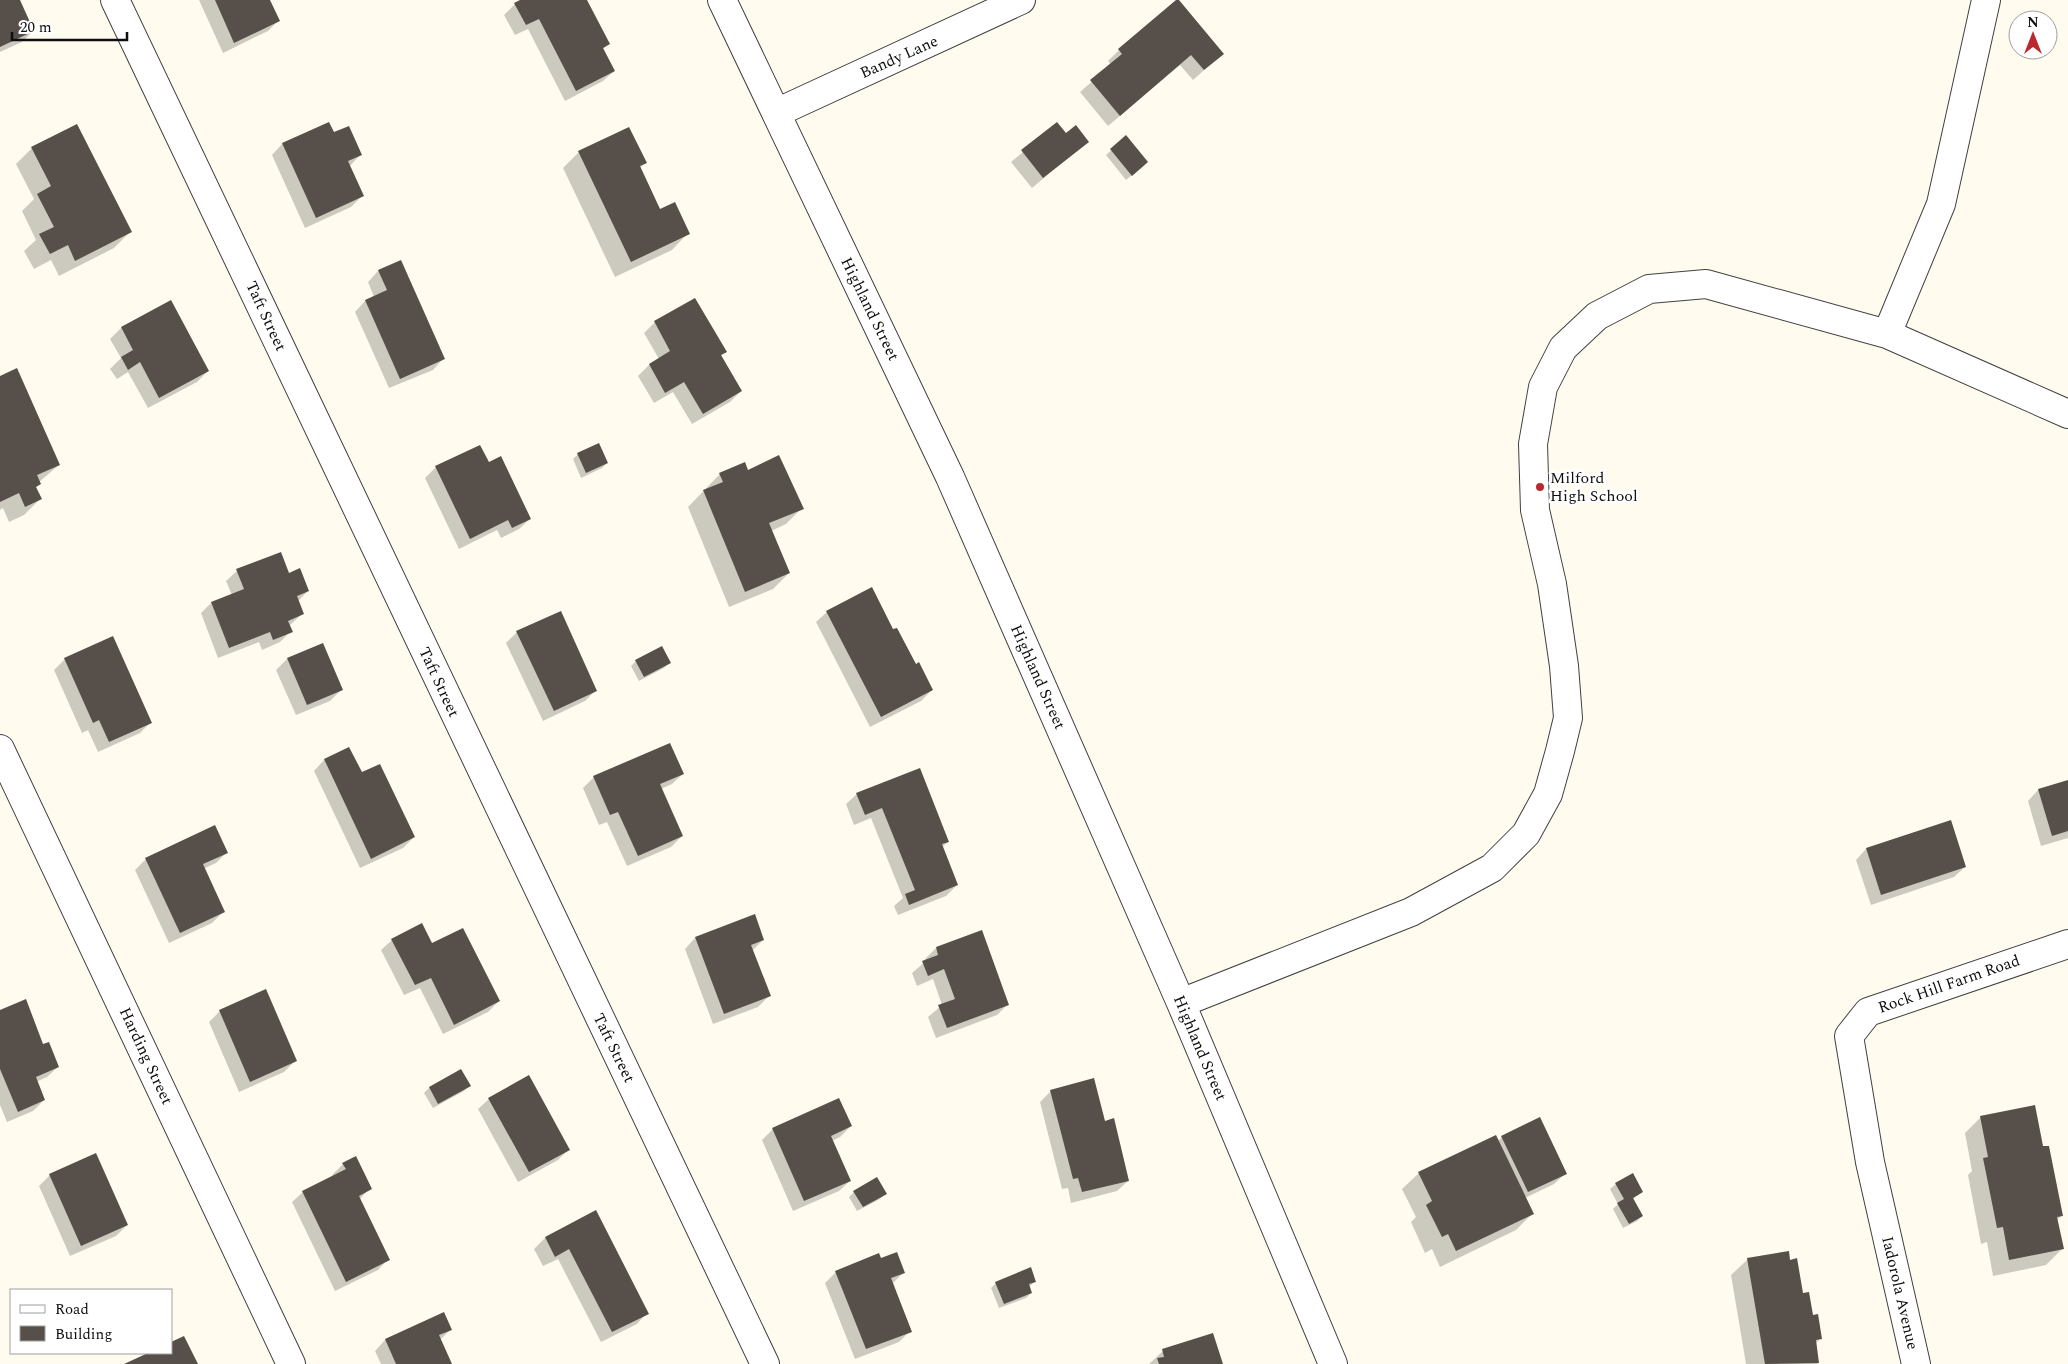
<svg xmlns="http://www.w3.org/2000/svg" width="2068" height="1364" font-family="Spectral,serif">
<rect width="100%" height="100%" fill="#fffcef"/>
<path fill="#0003" d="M 0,0 L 18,0 L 33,31 L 22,42 L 0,52 Z
M 199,0 L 269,0 L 278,21 L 268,31 L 223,53 Z
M 523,0 L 586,0 L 608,44 L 603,49 L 614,71 L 603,81 L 565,101 L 528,29 L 515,35 L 504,15 L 515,4 Z
M 1177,0 L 1222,54 L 1193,80 L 1180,65 L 1108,126 L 1080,92 L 1111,65 L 1108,61 L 1119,50 Z
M 1057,124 L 1066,135 L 1087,142 L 1032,188 L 1011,162 Z
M 334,134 L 360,155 L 349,167 L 362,196 L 351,207 L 305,228 L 272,155 L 282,144 Z
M 1126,137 L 1142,167 L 1126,180 L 1106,155 Z
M 32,148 L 130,232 L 114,248 L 59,276 L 51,260 L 34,269 L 24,251 L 36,240 L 22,211 L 34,199 L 16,164 Z
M 579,152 L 645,163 L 640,168 L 660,210 L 688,233 L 672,250 L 615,277 L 563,168 Z
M 401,262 L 443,359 L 433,370 L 389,388 L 355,312 L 365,301 L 374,297 L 368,282 L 378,271 Z
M 170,302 L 208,371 L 197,382 L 148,408 L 128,372 L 117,379 L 110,369 L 121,358 L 110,339 L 121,328 Z
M 655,322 L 725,351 L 721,356 L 741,391 L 730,402 L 692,424 L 673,392 L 654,403 L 638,376 L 649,365 L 659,359 L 644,333 Z
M 0,377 L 59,465 L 39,482 L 35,488 L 40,499 L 24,515 L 9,522 L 3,508 L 0,510 Z
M 480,446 L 488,463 L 530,519 L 519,529 L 501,538 L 497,530 L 459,549 L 425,478 L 436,467 Z
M 578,454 L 607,463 L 602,468 L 581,478 L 573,459 Z
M 748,471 L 802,508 L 786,524 L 771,531 L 789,573 L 773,589 L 729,607 L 688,507 L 720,474 Z
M 237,571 L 308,591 L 297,602 L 302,614 L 289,626 L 291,631 L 280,642 L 262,650 L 259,642 L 218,658 L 201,613 L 211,603 L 232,595 L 226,581 Z
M 827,612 L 893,631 L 932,690 L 921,701 L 870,727 L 816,622 Z
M 517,632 L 596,690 L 585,701 L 543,721 L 506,643 Z
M 322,644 L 341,690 L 330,701 L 296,715 L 276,670 L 287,659 Z
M 65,659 L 151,722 L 140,733 L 98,752 L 88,730 L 82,733 L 54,670 Z
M 636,661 L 669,663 L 664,668 L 639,681 L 631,666 Z
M 349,749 L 361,774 L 414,837 L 403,848 L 360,868 L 314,771 L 324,760 Z
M 683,774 L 672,784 L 661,789 L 682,836 L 671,847 L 627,866 L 607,822 L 599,825 L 583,788 L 594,777 Z
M 2068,781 L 2068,838 L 2041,846 L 2028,801 L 2038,790 Z
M 857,794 L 948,842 L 942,847 L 957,885 L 946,896 L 898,915 L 894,906 L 903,898 L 871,818 L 854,825 L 846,804 Z
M 1950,822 L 1965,867 L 1954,877 L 1871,905 L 1856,860 L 1866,849 Z
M 227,852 L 216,863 L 203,869 L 223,912 L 212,923 L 169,943 L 135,870 L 146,859 Z
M 754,916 L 763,940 L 752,951 L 769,996 L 758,1007 L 713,1024 L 685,949 L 695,938 Z
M 392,940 L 499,1001 L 488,1012 L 443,1034 L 420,988 L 404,995 L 381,950 Z
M 936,948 L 1008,1004 L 997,1015 L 936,1038 L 928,1017 L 942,1005 L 933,979 L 917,986 L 912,973 L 926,961 L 925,959 Z
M 0,1011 L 43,1046 L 58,1067 L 47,1077 L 36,1082 L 44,1100 L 33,1111 L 7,1122 L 0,1105 Z
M 220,1011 L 295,1061 L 284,1072 L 239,1092 L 209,1022 Z
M 461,1070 L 469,1086 L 464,1091 L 433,1108 L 424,1093 L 429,1088 Z
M 1051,1091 L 1128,1181 L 1117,1191 L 1071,1203 L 1068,1188 L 1062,1189 L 1040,1102 Z
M 489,1099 L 569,1149 L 558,1160 L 518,1182 L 478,1109 Z
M 1981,1117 L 2042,1148 L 2061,1216 L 2056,1221 L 2062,1249 L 2046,1265 L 1993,1276 L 1987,1242 L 1981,1244 L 1968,1175 L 1972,1171 L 1965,1133 Z
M 851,1126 L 840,1137 L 832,1141 L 850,1181 L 839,1191 L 793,1211 L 762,1140 L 773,1129 Z
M 1502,1137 L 1565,1174 L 1554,1184 L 1525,1198 L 1532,1214 L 1516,1230 L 1440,1267 L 1432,1249 L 1425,1253 L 1411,1222 L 1416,1217 L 1402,1189 L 1419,1173 L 1498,1141 Z
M 343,1164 L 370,1188 L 359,1200 L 388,1259 L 378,1270 L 335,1291 L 292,1202 L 303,1192 L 333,1177 L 332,1175 Z
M 50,1175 L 127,1225 L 116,1236 L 70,1256 L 39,1186 Z
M 1616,1184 L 1642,1192 L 1633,1199 L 1642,1216 L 1637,1221 L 1623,1228 L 1613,1209 L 1618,1204 L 1610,1189 Z
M 854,1192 L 885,1194 L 880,1199 L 857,1211 L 849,1197 Z
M 595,1212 L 647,1313 L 637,1324 L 601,1342 L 558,1259 L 543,1266 L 534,1249 L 545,1238 Z
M 1748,1259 L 1789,1261 L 1821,1338 L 1815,1344 L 1818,1362 L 1817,1364 L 1746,1364 L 1731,1275 Z
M 881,1260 L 904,1272 L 893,1283 L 910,1331 L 899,1342 L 855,1359 L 825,1283 L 836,1272 Z
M 1035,1281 L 1029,1287 L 1031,1293 L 1026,1298 L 999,1308 L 991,1288 L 996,1283 Z
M 443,1314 L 451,1329 L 440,1340 L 451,1364 L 381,1364 L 375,1351 L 385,1340 Z
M 1163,1351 L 1222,1364 L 1149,1364 Z"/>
<path fill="#564f4a" d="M 0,0 L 20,0 L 34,31 L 0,47 Z
M 215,0 L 270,0 L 280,21 L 234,43 Z
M 520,0 L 587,0 L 610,44 L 603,48 L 615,71 L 576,91 L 539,19 L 526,25 L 514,3 Z
M 1176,0 L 1179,0 L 1224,54 L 1204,70 L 1191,55 L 1120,116 L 1090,80 L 1122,54 L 1118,49 Z
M 329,122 L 334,132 L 349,126 L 362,155 L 348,161 L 364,196 L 316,218 L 282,143 Z
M 1057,122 L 1066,133 L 1076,125 L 1089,142 L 1043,178 L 1021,150 Z
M 77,124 L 132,232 L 75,261 L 68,245 L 50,254 L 39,234 L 54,227 L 37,194 L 51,186 L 31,147 Z
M 629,127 L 647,163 L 640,166 L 660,209 L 675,202 L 690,234 L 631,262 L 578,151 Z
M 1126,135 L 1148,162 L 1132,176 L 1110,149 Z
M 401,260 L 445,359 L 400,379 L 365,300 L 387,290 L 378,270 Z
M 695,298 L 727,352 L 721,355 L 742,391 L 703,414 L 684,382 L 665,393 L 649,364 L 670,351 L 654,321 Z
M 171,300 L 209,371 L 159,398 L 140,362 L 128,370 L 121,357 L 133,350 L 121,327 Z
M 17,368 L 60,465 L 37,475 L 41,484 L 36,487 L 42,499 L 25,507 L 19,493 L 0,502 L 0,376 Z
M 599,443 L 608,463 L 586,473 L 577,453 Z
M 480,445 L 489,462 L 501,456 L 531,519 L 512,528 L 508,520 L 470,539 L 435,466 Z
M 779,455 L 804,509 L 769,523 L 790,573 L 745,592 L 703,490 L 723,482 L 719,473 L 745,462 L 748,470 Z
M 281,552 L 289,573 L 300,568 L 309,591 L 297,596 L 304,614 L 288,621 L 293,632 L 273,640 L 270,632 L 229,648 L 211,602 L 244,589 L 236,569 Z
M 872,587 L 893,629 L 897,628 L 916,664 L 919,662 L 933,690 L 881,717 L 826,611 Z
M 561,611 L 597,691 L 554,711 L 516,631 Z
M 113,636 L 152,723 L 109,742 L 99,720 L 93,723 L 64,658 Z
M 323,643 L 343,690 L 307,705 L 287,658 Z
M 662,646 L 671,663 L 644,677 L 635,660 Z
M 670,743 L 684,774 L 660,784 L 683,836 L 638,856 L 618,812 L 610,815 L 593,776 Z
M 349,747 L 362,772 L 380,764 L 415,837 L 371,859 L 324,759 Z
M 920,768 L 949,842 L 942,844 L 958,885 L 909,905 L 905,894 L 915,890 L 882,808 L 865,815 L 856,793 Z
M 2068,780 L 2068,831 L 2052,836 L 2038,789 Z
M 1951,820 L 1966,867 L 1881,895 L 1866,848 Z
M 215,825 L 228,853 L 203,864 L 225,912 L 180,933 L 145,858 Z
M 755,914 L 764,940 L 751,945 L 771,996 L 724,1014 L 695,937 Z
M 422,923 L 432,943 L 463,928 L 500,1001 L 454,1025 L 431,978 L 415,985 L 391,939 Z
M 982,930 L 1009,1005 L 947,1028 L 938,1005 L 955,999 L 944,969 L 928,976 L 922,961 L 938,955 L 936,947 Z
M 266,989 L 297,1061 L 250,1082 L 219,1010 Z
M 26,999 L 43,1044 L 49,1042 L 59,1067 L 36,1077 L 45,1100 L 18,1112 L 0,1069 L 0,1010 Z
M 461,1069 L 471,1086 L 438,1104 L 429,1087 Z
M 529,1075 L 570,1150 L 529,1172 L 488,1098 Z
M 1094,1078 L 1105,1121 L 1114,1118 L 1129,1181 L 1082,1192 L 1078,1178 L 1073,1179 L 1050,1090 Z
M 839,1098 L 852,1126 L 831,1136 L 851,1181 L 804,1201 L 772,1128 Z
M 2035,1105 L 2043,1146 L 2049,1146 L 2063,1216 L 2057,1217 L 2064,1249 L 2009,1260 L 2003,1227 L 1997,1228 L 1983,1158 L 1988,1157 L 1980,1116 Z
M 1540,1117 L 1567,1174 L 1528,1192 L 1501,1136 Z
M 1496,1135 L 1534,1214 L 1456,1251 L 1448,1234 L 1442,1237 L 1426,1205 L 1432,1201 L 1418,1172 Z
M 96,1153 L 128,1225 L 81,1246 L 49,1174 Z
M 356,1156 L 372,1189 L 359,1196 L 390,1260 L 346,1282 L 302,1191 L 346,1169 L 342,1163 Z
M 1633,1173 L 1643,1192 L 1633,1198 L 1643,1216 L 1629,1224 L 1617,1203 L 1624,1199 L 1615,1183 Z
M 877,1177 L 887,1194 L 863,1207 L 853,1191 Z
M 596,1210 L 649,1314 L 612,1332 L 569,1249 L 555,1257 L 545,1237 Z
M 1789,1251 L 1790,1260 L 1797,1258 L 1803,1293 L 1809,1292 L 1813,1315 L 1818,1314 L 1822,1339 L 1816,1340 L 1819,1363 L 1765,1364 L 1747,1258 Z
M 897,1252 L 905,1273 L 891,1278 L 912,1332 L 866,1349 L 835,1271 L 879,1253 L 881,1258 Z
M 1031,1267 L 1036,1282 L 1029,1284 L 1032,1293 L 1004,1304 L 995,1282 Z
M 444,1312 L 452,1330 L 439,1335 L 452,1364 L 396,1364 L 385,1339 Z
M 1213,1333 L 1223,1364 L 1159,1364 L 1157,1358 L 1164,1357 L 1162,1349 Z
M 184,1336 L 198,1364 L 124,1364 L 148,1353 L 171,1353 L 171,1342 Z"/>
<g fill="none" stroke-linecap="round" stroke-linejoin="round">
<g stroke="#414141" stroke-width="30">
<path id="minor" d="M 115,0 L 765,1364
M 722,0 L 950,477 L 1181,1003 L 1333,1364
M 776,113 L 1021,0
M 1887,334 L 2068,414
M 0,749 L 291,1364
M 1181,1003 L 1411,912 L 1492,868 L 1526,834 L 1548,794 L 1560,751 L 1568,718 L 1564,666 L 1552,584 L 1535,510 L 1533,444 L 1543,387 L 1563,348 L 1597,316 L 1649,289 L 1706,284 L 1887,334 L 1941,204 L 1986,0
M 1916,1364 L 1870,1162 L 1849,1036 L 1868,1012 L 2068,944"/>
</g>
<use href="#minor" stroke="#fff" stroke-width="28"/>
</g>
<circle fill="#bb292e" stroke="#fff" stroke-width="2" cx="1540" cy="487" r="5"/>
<g text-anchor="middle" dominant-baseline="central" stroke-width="5" stroke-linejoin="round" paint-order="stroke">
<g font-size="16" fill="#0e0e0e" stroke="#fff">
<text transform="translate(899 57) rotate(-24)">Bandy Lane</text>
<text transform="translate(870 309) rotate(64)">Highland Street</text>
<text transform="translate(266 316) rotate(65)">Taft Street</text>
<text transform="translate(1038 677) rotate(66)">Highland Street</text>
<text transform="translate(439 682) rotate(65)">Taft Street</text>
<text transform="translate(1949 984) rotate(-19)">Rock Hill Farm Road</text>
<text transform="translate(614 1048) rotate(64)">Taft Street</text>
<text transform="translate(1200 1048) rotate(67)">Highland Street</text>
<text transform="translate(146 1056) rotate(65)">Harding Street</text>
<text transform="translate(1900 1293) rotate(77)">Iadorola Avenue</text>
</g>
<g font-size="16" fill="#0e0e0e" stroke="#fff" text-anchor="start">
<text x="1550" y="478">Milford<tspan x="1550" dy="18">High School</tspan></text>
</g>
</g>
<rect x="10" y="1289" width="162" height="65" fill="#ffffff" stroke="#9f9f9f"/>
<rect x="20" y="1305" width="25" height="8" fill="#ffffff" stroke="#9f9f9f"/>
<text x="55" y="1314" font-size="15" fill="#0e0e0e">Road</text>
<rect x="20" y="1326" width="25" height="15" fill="#564f4a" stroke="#9f9f9f"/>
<text x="55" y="1339" font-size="15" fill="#0e0e0e">Building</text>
<g transform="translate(2033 35)"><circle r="24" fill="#ffffff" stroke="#9f9f9f"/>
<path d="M0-4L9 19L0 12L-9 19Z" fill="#bb292e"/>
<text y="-8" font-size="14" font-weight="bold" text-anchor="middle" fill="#0e0e0e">N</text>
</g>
<path d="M12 32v8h115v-8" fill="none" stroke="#0e0e0e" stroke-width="2.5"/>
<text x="20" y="32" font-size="15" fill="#0e0e0e" stroke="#ffffff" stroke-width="4" paint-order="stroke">20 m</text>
</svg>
